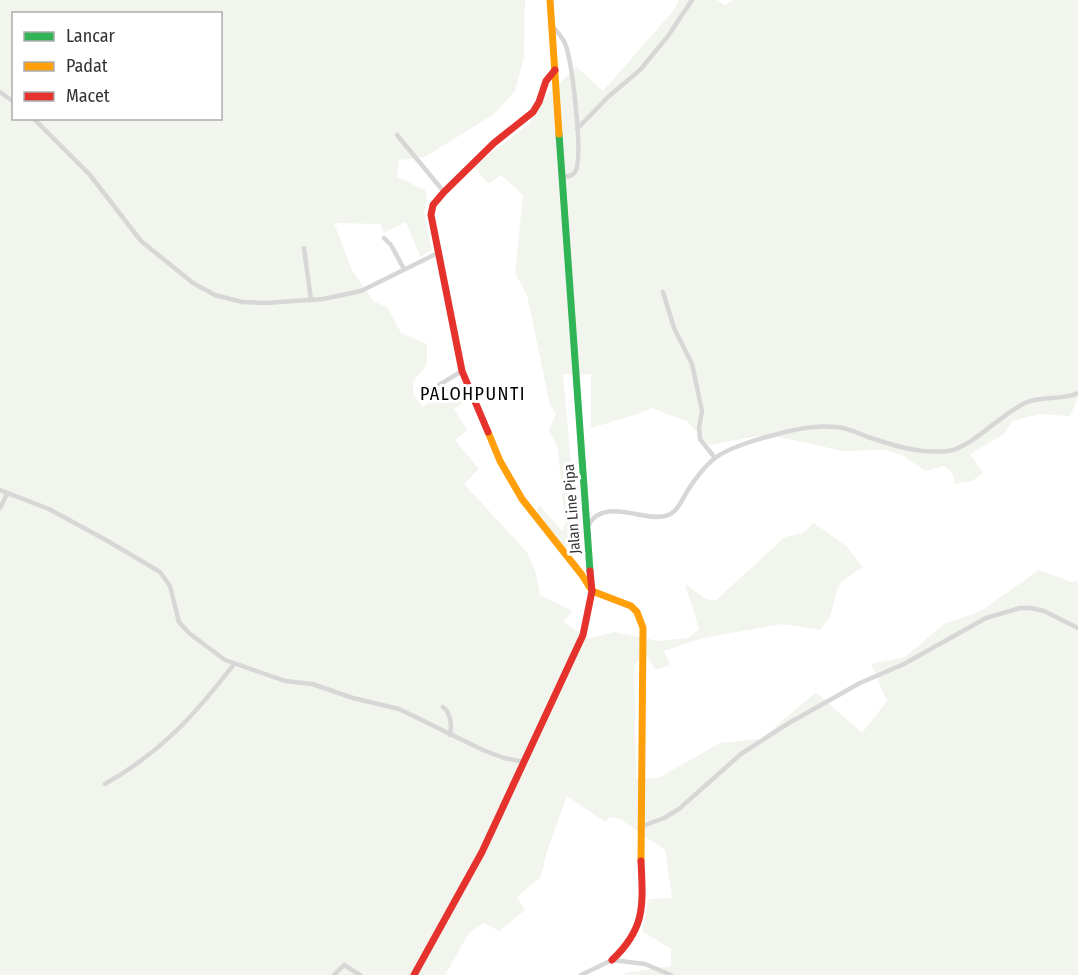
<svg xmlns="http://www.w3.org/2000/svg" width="1078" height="975" font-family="'Fira Sans Condensed',sans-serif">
<rect width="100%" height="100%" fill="#fff"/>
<path fill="#f1f5ed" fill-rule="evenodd" d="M 0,0 L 525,0 L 524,57 L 515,91 L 494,114 L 425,157 L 399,160 L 397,177 L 425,190 L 427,196 L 424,213 L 432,250 L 420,257 L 406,222 L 383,233 L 381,224 L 334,223 L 352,270 L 373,301 L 388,308 L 401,333 L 427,344 L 427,365 L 413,381 L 413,394 L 423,407 L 454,384 L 465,401 L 454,409 L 467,430 L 455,440 L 479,469 L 464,484 L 527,552 L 535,570 L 540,595 L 572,611 L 564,622 L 588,639 L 614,632 L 658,641 L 688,638 L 699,629 L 685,584 L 706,599 L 715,601 L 785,537 L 803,533 L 814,523 L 846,546 L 863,567 L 842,581 L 837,590 L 830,617 L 820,630 L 782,624 L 703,638 L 664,651 L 670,665 L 656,670 L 646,655 L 634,665 L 636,778 L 658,778 L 720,743 L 761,739 L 816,692 L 862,733 L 887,701 L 871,664 L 905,657 L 944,624 L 981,611 L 1039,570 L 1071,582 L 1078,581 L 1078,975 L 625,975 L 625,973 L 671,966 L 671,949 L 642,931 L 649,899 L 672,898 L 665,850 L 620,819 L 610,817 L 605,822 L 567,796 L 547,851 L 541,877 L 517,897 L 525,910 L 499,931 L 484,923 L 469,933 L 445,975 L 0,975 ZM 14,14 L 220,14 L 220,118 L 14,118 Z
M 679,0 L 717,0 L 725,5 L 733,0 L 1078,0 L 1078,398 L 1070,416 L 1040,414 L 1012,421 L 1004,434 L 970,454 L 983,473 L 972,481 L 955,484 L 952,472 L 944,466 L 925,471 L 902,455 L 884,450 L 843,451 L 779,437 L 759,436 L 709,445 L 688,422 L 652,408 L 638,414 L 591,428 L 591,374 L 563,374 L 578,540 L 564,549 L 537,512 L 539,505 L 562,531 L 565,524 L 558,449 L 549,430 L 556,414 L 550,405 L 527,295 L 515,273 L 523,195 L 501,175 L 488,184 L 474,166 L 529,124 L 544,97 L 577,67 L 603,91 L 674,10 Z"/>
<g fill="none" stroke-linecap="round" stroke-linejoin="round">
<path stroke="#d7d7d7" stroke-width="4.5" d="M 553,27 C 558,33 564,39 566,46 C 572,64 584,158 575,172 C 572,177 567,176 562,177
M 0,92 L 14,102
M 33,118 L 90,175 L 141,241 L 193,283 L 215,295 L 242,302 L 265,303 L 323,299 L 361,291 L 440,252
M 577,129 L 608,97 L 640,70 L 668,36 L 692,0
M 397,135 L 444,192
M 384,238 L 391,245 L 404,269
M 304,248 L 311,300
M 663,292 L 674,328 L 692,364 L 702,411 L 699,428 L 700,439 L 715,458
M 439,385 L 462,371
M 0,490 L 49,509 L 106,540 L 160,572 L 170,586 L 179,622 L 189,633 L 225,660 L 285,681 L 312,684 L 353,698 L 399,709 L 483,750 L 504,758 L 525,762
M 0,508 L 7,494
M 588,526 C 603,496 644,522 665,516 C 678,513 682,499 688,490 C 695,479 705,466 715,458 C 728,448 758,439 774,435 C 794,429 817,425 837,427 C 848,428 858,433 868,437 C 895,446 919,454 948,451 C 971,448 1001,414 1025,403 C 1042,395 1061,401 1078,393
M 443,707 C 451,713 452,725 450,735
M 105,784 C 161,752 195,715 234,664
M 643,826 L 664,818 L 679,809 L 741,754 L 789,723 L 860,683 L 904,664 L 986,618 L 1020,608 L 1031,608 L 1044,611 L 1078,628
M 334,975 L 344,965 L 360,975
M 581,975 L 612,960 L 645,964 L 671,975"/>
<path stroke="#30b455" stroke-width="7" d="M 559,134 L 590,571"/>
<path stroke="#ff9f0a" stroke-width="7" d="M 550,0 L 559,134
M 488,432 L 500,461 L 522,499 L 582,575 L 592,591 L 631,606 L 637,612 L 643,628 L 641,861"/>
<path stroke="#e5322d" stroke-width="7" d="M 488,432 L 462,371 L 431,215 L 433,205 L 444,192 L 494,143 L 533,112 L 539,102 L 546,81 L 555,70
M 612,960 C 646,928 643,905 641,861
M 414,975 L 482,852 L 583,635 L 592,591 L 590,571"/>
</g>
<g text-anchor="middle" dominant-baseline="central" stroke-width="6" stroke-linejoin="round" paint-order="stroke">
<g font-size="15" fill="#333" stroke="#fff">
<text transform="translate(572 509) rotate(-94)">Jalan Line Pipa</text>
</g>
<g font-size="18" letter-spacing="1.5" fill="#000" stroke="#fff">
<text x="473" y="394">PALOHPUNTI</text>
</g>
</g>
<rect x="12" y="12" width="210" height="108" fill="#ffffff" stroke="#adadad" stroke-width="1.5"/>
<rect x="24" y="32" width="30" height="9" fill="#30b455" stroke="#adadad" stroke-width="1.5"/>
<text x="66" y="42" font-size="18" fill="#333333">Lancar</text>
<rect x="24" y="62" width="30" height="9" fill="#ff9f0a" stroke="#adadad" stroke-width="1.5"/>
<text x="66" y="72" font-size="18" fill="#333333">Padat</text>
<rect x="24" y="92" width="30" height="9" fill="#e5322d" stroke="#adadad" stroke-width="1.5"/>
<text x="66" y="102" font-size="18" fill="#333333">Macet</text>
</svg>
